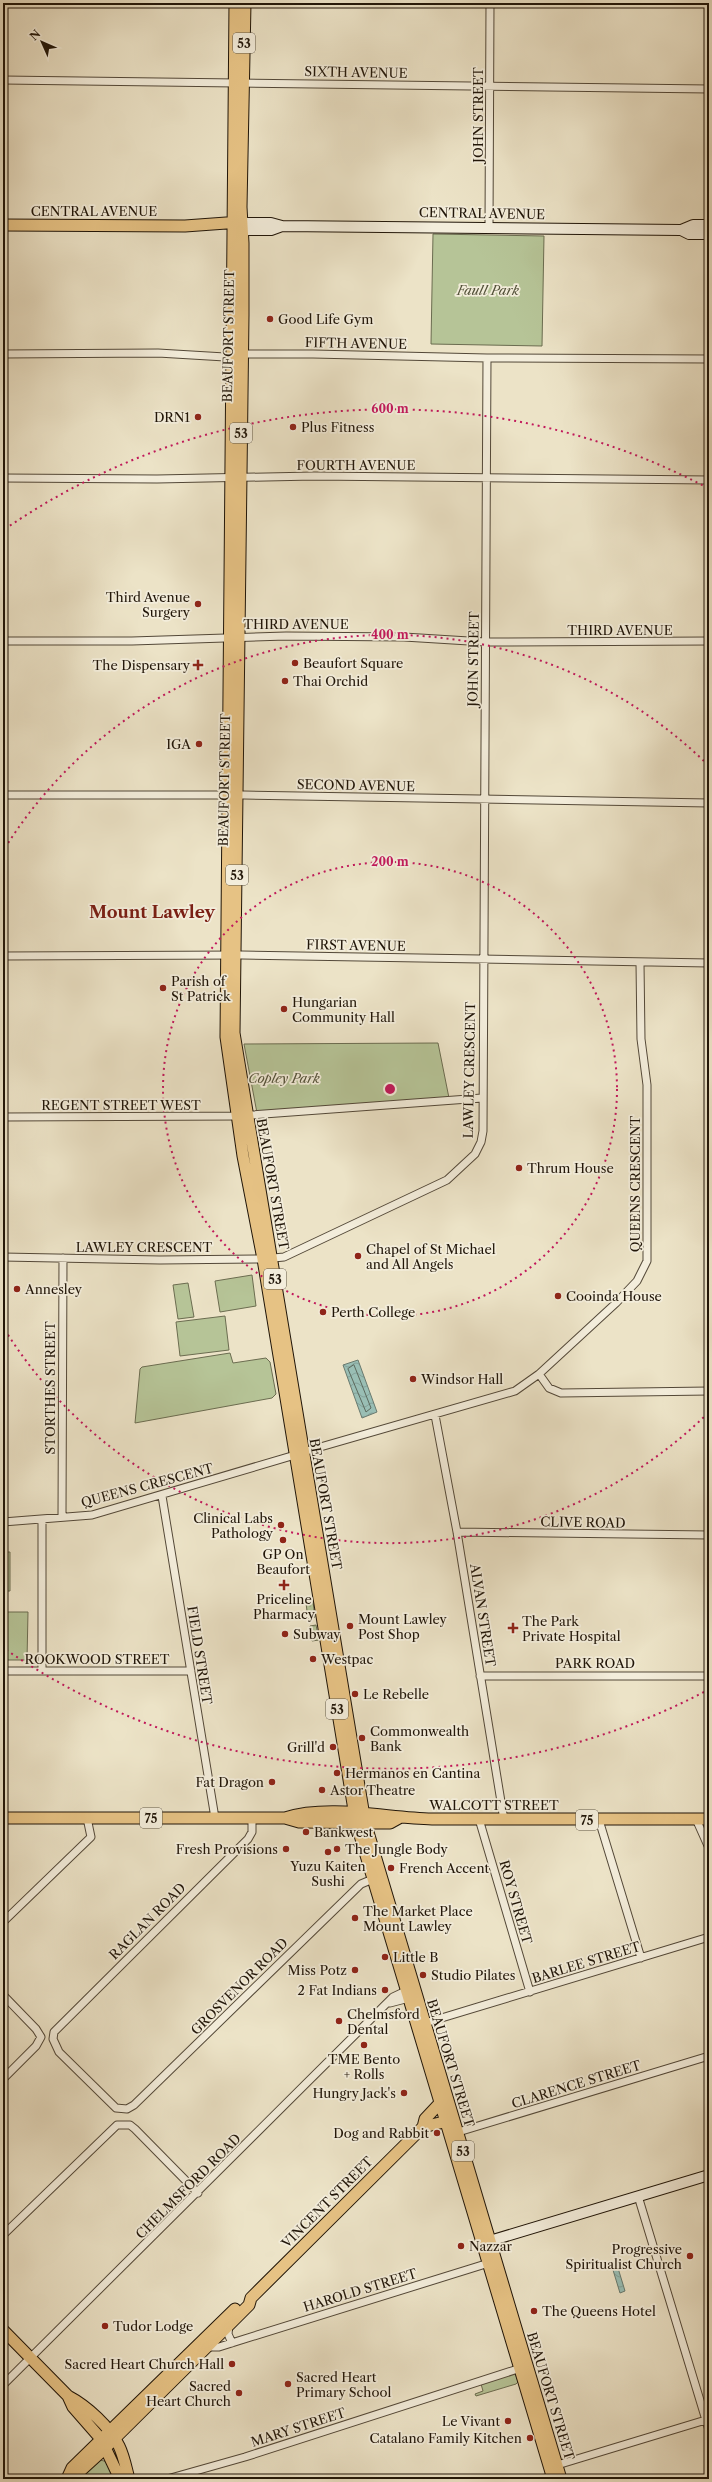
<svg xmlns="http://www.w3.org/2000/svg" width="712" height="2482" font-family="'Libre Caslon Text',serif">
<defs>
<pattern id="grass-dots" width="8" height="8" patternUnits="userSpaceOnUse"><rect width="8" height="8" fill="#b6c497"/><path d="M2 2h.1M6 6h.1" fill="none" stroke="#9ca881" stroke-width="1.8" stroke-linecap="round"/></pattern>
<pattern id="water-waves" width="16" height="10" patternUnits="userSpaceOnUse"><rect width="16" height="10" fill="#99beb4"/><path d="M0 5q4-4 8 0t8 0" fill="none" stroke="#84a299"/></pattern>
</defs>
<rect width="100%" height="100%" fill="#ece3c7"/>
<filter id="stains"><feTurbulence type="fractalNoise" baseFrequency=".005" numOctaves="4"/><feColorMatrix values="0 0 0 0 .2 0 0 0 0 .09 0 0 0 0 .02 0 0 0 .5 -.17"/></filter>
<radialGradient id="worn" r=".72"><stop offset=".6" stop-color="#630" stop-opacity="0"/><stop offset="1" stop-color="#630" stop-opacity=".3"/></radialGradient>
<path fill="url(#grass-dots)" stroke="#6b6c50" d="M 313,1602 L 315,1617 L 308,1619 L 306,1603 Z
M 316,1625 L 319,1640 L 312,1641 L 310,1626 Z"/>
<path fill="#b6c497" stroke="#6b6c50" d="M 433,234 L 544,236 L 542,346 L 431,344 Z
M 438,1043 L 450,1103 L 257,1113 L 244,1044 Z
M 252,1275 L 256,1306 L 220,1312 L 215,1281 Z
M 188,1283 L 194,1317 L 178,1319 L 173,1285 Z
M 225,1316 L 229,1350 L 180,1356 L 176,1322 Z
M 230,1353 L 233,1363 L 266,1358 L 270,1362 L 276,1394 L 272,1398 L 135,1423 L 140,1369 L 142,1367 Z
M 3,1552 L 10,1552 L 10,1591 L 3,1591 Z
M 3,1612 L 28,1612 L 27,1660 L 3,1660 Z
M 515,2372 L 518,2382 L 516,2384 L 476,2396 L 475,2394 L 483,2391 L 481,2384 Z
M 100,2460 L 108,2462 L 116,2479 L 78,2479 Z"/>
<path fill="url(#water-waves)" stroke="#697a6f" d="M 358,1360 L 377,1412 L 362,1418 L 343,1365 Z
M 618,2268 L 625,2291 L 620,2293 L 613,2270 Z"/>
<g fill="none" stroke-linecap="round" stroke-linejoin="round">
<path stroke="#5c6a5e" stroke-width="1" d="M 354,1365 L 371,1408 L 366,1412 L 348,1369 Z"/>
<g stroke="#534838" stroke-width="9">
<path id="street" d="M 3,80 L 709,89
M 489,227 L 490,3
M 3,354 L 158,353 L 225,357 L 247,354 L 313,354 L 487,358 L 709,359
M 3,478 L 157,479 L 314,476 L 709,480
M 3,641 L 132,641 L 286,636 L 404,637 L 485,642 L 709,641
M 3,795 L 244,795 L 709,803
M 3,956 L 242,955 L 709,963
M 3,1117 L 238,1116 L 482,1098
M 3,1257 L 160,1260 L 263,1259 L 284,1257 L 447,1180 L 475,1154 L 481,1142 L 483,1131 L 487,358
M 539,1374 L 549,1388 L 561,1393 L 709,1391
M 435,1415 L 457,1532 L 504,1820
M 303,1452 L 515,1391 L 539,1374 L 616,1303 L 637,1281 L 647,1261 L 647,1085 L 641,1039 L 640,963
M 162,1496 L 215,1818
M 62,1517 L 63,1258
M 42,1519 L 42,1671
M 3,1522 L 92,1515 L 295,1455
M 457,1532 L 709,1535
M 3,1671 L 191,1671
M 480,1676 L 709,1676
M 252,1818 L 252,1832 L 248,1839 L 54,2032 L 53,2039 L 59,2052 L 116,2108 L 127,2109 L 134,2105 L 361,1884 L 373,1879
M 479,1819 L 530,1992
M 696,1819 L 709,1848
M 599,1820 L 641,1958
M 3,1922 L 91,1837 L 87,1818
M 3,1995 L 36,2029 L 41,2037 L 36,2046 L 3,2079
M 390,2003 L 413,1997
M 425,2023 L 709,1937
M 455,2133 L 709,2056
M 638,2196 L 709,2430
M 3,2235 L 117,2125 L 130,2125 L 135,2129 L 198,2193
M 229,2325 L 228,2334 L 232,2343
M 206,2347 L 219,2347 L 238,2341 L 492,2262
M 3,2385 L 393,1997 L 410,1989
M 554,2466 L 709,2419
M 167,2479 L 245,2457 L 524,2367
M 542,2479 L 556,2475"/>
</g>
<g stroke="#201508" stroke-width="12">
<path id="secondary" d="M 241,223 L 271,223 L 282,226 L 681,230 L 693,225 L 709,225
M 241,230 L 271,230 L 282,226
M 681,230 L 689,234 L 709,234
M 483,2243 L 709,2175"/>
</g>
<g stroke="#201508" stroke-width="13">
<path id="primary" d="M 235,3 L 226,1037 L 243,1156 L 263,1259 L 356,1822 L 553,2479
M 245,3 L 241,207 L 243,243 L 243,315 L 234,1033 L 365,1822 L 561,2479
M 3,225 L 185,226 L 240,222
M 3,1818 L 285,1818 L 299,1822 L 390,1823 L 399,1818
M 285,1818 C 329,1804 387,1818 432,1819 L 709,1819
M 423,2127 L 452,2120
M 3,2330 L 68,2396 C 87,2406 110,2427 119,2446 C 124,2456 126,2468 129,2479
M 68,2396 L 73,2407 L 101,2439 L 120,2479
M 67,2479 L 77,2474 L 100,2453 L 229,2325 L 249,2305 L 251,2298 L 423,2127 L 425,2119 L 440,2103
M 67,2479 L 72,2468 L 235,2309"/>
</g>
<use href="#street" stroke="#f3eddb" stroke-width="7"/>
<use href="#secondary" stroke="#f3eddb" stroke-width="10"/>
<use href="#primary" stroke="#e6c284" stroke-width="11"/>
</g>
<g fill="none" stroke="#c2185b" stroke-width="2" stroke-dasharray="2 4">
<circle cx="390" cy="1089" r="227"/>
<path d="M708 1413A454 454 0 0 1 5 1330M5 848A454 454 0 0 1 708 765"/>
<path d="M704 1692A680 680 0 0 1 5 1649M5 529A680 680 0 0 1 704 486"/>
</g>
<g fill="#8f2418" stroke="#f3eddb" stroke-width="1.5">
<circle cx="270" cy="319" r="4"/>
<circle cx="198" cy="417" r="4"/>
<circle cx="293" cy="427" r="4"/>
<circle cx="198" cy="604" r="4"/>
<circle cx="295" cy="663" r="4"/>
<path d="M196 659h4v4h4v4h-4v4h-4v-4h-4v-4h4z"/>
<circle cx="285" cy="681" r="4"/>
<circle cx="199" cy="744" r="4"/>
<circle cx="163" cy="988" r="4"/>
<circle cx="284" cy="1009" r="4"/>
<circle cx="519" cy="1168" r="4"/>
<circle cx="358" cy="1256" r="4"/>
<circle cx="17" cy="1289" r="4"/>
<circle cx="558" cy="1296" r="4"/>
<circle cx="323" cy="1312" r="4"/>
<circle cx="413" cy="1379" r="4"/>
<circle cx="281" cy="1525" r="4"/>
<circle cx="283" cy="1540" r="4"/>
<path d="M282 1579h4v4h4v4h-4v4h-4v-4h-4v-4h4z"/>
<circle cx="350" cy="1626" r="4"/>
<path d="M511 1622h4v4h4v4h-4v4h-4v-4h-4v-4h4z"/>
<circle cx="285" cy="1634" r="4"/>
<circle cx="313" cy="1659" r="4"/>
<circle cx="355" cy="1694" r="4"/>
<circle cx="362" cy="1738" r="4"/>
<circle cx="333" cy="1747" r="4"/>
<circle cx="337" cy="1773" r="4"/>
<circle cx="272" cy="1782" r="4"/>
<circle cx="322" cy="1790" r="4"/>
<circle cx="306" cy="1832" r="4"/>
<circle cx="286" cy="1849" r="4"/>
<circle cx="337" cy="1849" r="4"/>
<circle cx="328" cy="1852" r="4"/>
<circle cx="391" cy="1868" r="4"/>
<circle cx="355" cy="1918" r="4"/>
<circle cx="385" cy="1957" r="4"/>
<circle cx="355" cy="1970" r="4"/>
<circle cx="423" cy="1975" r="4"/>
<circle cx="385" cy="1990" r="4"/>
<circle cx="339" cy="2021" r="4"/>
<circle cx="364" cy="2045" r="4"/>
<circle cx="404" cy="2093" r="4"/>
<circle cx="437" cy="2133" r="4"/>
<circle cx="461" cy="2246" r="4"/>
<circle cx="690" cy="2256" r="4"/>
<circle cx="534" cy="2311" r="4"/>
<circle cx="105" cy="2326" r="4"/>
<circle cx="232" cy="2364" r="4"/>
<circle cx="288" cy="2384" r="4"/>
<circle cx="239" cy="2393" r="4"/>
<circle cx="508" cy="2421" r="4"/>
<circle cx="530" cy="2438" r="4"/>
</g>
<g text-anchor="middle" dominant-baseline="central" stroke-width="3.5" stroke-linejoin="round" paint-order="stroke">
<g fill="#f3eddb" stroke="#5f5647" stroke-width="1">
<rect x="233" y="33" width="22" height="20" rx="3"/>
<rect x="230" y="423" width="22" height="20" rx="3"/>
<rect x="226" y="865" width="22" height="20" rx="3"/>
<rect x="264" y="1269" width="22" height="20" rx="3"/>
<rect x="326" y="1699" width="22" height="20" rx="3"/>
<rect x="140" y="1808" width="22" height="20" rx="3"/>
<rect x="576" y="1810" width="22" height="20" rx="3"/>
<rect x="452" y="2141" width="22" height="20" rx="3"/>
</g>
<g font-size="12" font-weight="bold" fill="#201508">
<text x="244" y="43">53</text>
<text x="241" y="433">53</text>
<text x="237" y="875">53</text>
<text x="275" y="1279">53</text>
<text x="337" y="1709">53</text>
<text x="151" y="1818">75</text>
<text x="587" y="1820">75</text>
<text x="463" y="2151">53</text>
</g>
<g font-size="13" fill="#201508" stroke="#f3eddb">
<text transform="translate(356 72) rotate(1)">SIXTH AVENUE</text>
<text transform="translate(478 115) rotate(-90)">JOHN STREET</text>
<text x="94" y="211">CENTRAL AVENUE</text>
<text transform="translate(482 213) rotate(1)">CENTRAL AVENUE</text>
<text transform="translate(228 336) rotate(-89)">BEAUFORT STREET</text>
<text transform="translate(356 343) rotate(1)">FIFTH AVENUE</text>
<text x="356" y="465">FOURTH AVENUE</text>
<text x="296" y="624">THIRD AVENUE</text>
<text x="620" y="630">THIRD AVENUE</text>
<text transform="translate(473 659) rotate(-89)">JOHN STREET</text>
<text transform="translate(224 780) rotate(-89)">BEAUFORT STREET</text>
<text transform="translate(356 785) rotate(1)">SECOND AVENUE</text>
<text transform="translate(356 945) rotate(1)">FIRST AVENUE</text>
<text transform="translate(469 1070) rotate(-89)">LAWLEY CRESCENT</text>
<text x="121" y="1105">REGENT STREET WEST</text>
<text transform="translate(273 1184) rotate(80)">BEAUFORT STREET</text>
<text transform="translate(635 1184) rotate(-90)">QUEENS CRESCENT</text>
<text x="144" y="1247">LAWLEY CRESCENT</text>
<text transform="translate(50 1388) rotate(-90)">STORTHES STREET</text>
<text transform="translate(147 1485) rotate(-15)">QUEENS CRESCENT</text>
<text transform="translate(326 1504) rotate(80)">BEAUFORT STREET</text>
<text transform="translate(583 1522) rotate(1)">CLIVE ROAD</text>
<text transform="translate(483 1615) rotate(81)">ALVAN STREET</text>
<text transform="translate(200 1655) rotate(81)">FIELD STREET</text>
<text x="97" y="1659">ROOKWOOD STREET</text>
<text x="595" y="1663">PARK ROAD</text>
<text x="494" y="1805">WALCOTT STREET</text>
<text transform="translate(516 1902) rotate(74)">ROY STREET</text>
<text transform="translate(147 1921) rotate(-45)">RAGLAN ROAD</text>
<text transform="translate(586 1962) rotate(-17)">BARLEE STREET</text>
<text transform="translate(239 1986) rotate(-45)">GROSVENOR ROAD</text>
<text transform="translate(451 2063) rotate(73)">BEAUFORT STREET</text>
<text transform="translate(576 2084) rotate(-17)">CLARENCE STREET</text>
<text transform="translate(188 2186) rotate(-45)">CHELMSFORD ROAD</text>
<text transform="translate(327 2202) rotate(-45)">VINCENT STREET</text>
<text transform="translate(360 2290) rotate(-17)">HAROLD STREET</text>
<text transform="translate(551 2396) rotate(73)">BEAUFORT STREET</text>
<text transform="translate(298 2427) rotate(-18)">MARY STREET</text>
</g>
<g font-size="13" font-style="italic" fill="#54523a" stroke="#f3eddb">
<text x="488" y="290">Faull Park</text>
<text x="284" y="1078">Copley Park</text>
</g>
<g font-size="13" fill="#201508" stroke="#f3eddb" text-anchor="start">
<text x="278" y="319">Good Life Gym</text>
<text x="190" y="417" text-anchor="end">DRN1</text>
<text x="301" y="427">Plus Fitness</text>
<text x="190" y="597" text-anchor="end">Third Avenue<tspan x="190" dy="15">Surgery</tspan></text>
<text x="303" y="663">Beaufort Square</text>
<text x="190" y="665" text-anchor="end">The Dispensary</text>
<text x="293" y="681">Thai Orchid</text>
<text x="191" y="744" text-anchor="end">IGA</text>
<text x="171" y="981">Parish of<tspan x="171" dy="15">St Patrick</tspan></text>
<text x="292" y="1002">Hungarian<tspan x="292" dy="15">Community Hall</tspan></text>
<text x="527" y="1168">Thrum House</text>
<text x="366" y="1249">Chapel of St Michael<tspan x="366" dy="15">and All Angels</tspan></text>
<text x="25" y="1289">Annesley</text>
<text x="566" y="1296">Cooinda House</text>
<text x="331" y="1312">Perth College</text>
<text x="421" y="1379">Windsor Hall</text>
<text x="273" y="1518" text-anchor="end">Clinical Labs<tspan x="273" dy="15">Pathology</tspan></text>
<text x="283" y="1554" text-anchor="middle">GP On<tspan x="283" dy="15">Beaufort</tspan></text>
<text x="284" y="1599" text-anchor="middle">Priceline<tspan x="284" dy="15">Pharmacy</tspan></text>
<text x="358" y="1619">Mount Lawley<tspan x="358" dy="15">Post Shop</tspan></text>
<text x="522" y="1621">The Park<tspan x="522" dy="15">Private Hospital</tspan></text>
<text x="293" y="1634">Subway</text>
<text x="321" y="1659">Westpac</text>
<text x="363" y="1694">Le Rebelle</text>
<text x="370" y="1731">Commonwealth<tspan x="370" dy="15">Bank</tspan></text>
<text x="325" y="1747" text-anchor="end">Grill'd</text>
<text x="345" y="1773">Hermanos en Cantina</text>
<text x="264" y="1782" text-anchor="end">Fat Dragon</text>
<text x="330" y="1790">Astor Theatre</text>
<text x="314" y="1832">Bankwest</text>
<text x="278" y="1849" text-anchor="end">Fresh Provisions</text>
<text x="345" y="1849">The Jungle Body</text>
<text x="328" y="1866" text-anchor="middle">Yuzu Kaiten<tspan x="328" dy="15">Sushi</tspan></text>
<text x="399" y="1868">French Accent</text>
<text x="363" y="1911">The Market Place<tspan x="363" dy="15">Mount Lawley</tspan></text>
<text x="393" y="1957">Little B</text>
<text x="347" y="1970" text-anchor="end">Miss Potz</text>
<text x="431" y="1975">Studio Pilates</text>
<text x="377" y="1990" text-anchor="end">2 Fat Indians</text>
<text x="347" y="2014">Chelmsford<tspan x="347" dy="15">Dental</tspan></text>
<text x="364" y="2059" text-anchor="middle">TME Bento<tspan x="364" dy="15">+ Rolls</tspan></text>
<text x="396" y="2093" text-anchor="end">Hungry Jack's</text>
<text x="429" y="2133" text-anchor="end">Dog and Rabbit</text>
<text x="469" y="2246">Nazzar</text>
<text x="682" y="2249" text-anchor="end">Progressive<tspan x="682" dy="15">Spiritualist Church</tspan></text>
<text x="542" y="2311">The Queens Hotel</text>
<text x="113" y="2326">Tudor Lodge</text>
<text x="224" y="2364" text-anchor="end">Sacred Heart Church Hall</text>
<text x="296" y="2377">Sacred Heart<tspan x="296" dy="15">Primary School</tspan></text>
<text x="231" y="2386" text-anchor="end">Sacred<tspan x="231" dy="15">Heart Church</tspan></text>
<text x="500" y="2421" text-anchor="end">Le Vivant</text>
<text x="522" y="2438" text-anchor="end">Catalano Family Kitchen</text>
</g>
<g font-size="17" font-weight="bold" fill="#7a1f14" stroke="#f3eddb">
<text x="152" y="912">Mount Lawley</text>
</g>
</g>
<circle cx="390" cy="1089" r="6" fill="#c2185b" stroke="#f3eddb" stroke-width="2"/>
<g font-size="12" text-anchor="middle" font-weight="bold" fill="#c2185b" stroke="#f3eddb" stroke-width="3.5" stroke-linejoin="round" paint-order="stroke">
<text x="390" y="413">600 m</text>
<text x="390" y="639">400 m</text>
<text x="390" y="866">200 m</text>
</g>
<rect width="712" height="2482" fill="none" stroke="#ece3c7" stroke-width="16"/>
<rect x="4" y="4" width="704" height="2474" fill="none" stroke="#201508" stroke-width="2"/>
<rect x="8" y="8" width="696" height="2466" fill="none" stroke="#201508"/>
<g transform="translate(42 42) rotate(315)" stroke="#f3eddb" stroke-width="3" paint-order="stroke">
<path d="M0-3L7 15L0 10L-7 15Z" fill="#201508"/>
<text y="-6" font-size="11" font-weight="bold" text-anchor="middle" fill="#201508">N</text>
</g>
<rect width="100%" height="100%" filter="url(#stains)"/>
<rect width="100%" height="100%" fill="url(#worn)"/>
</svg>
